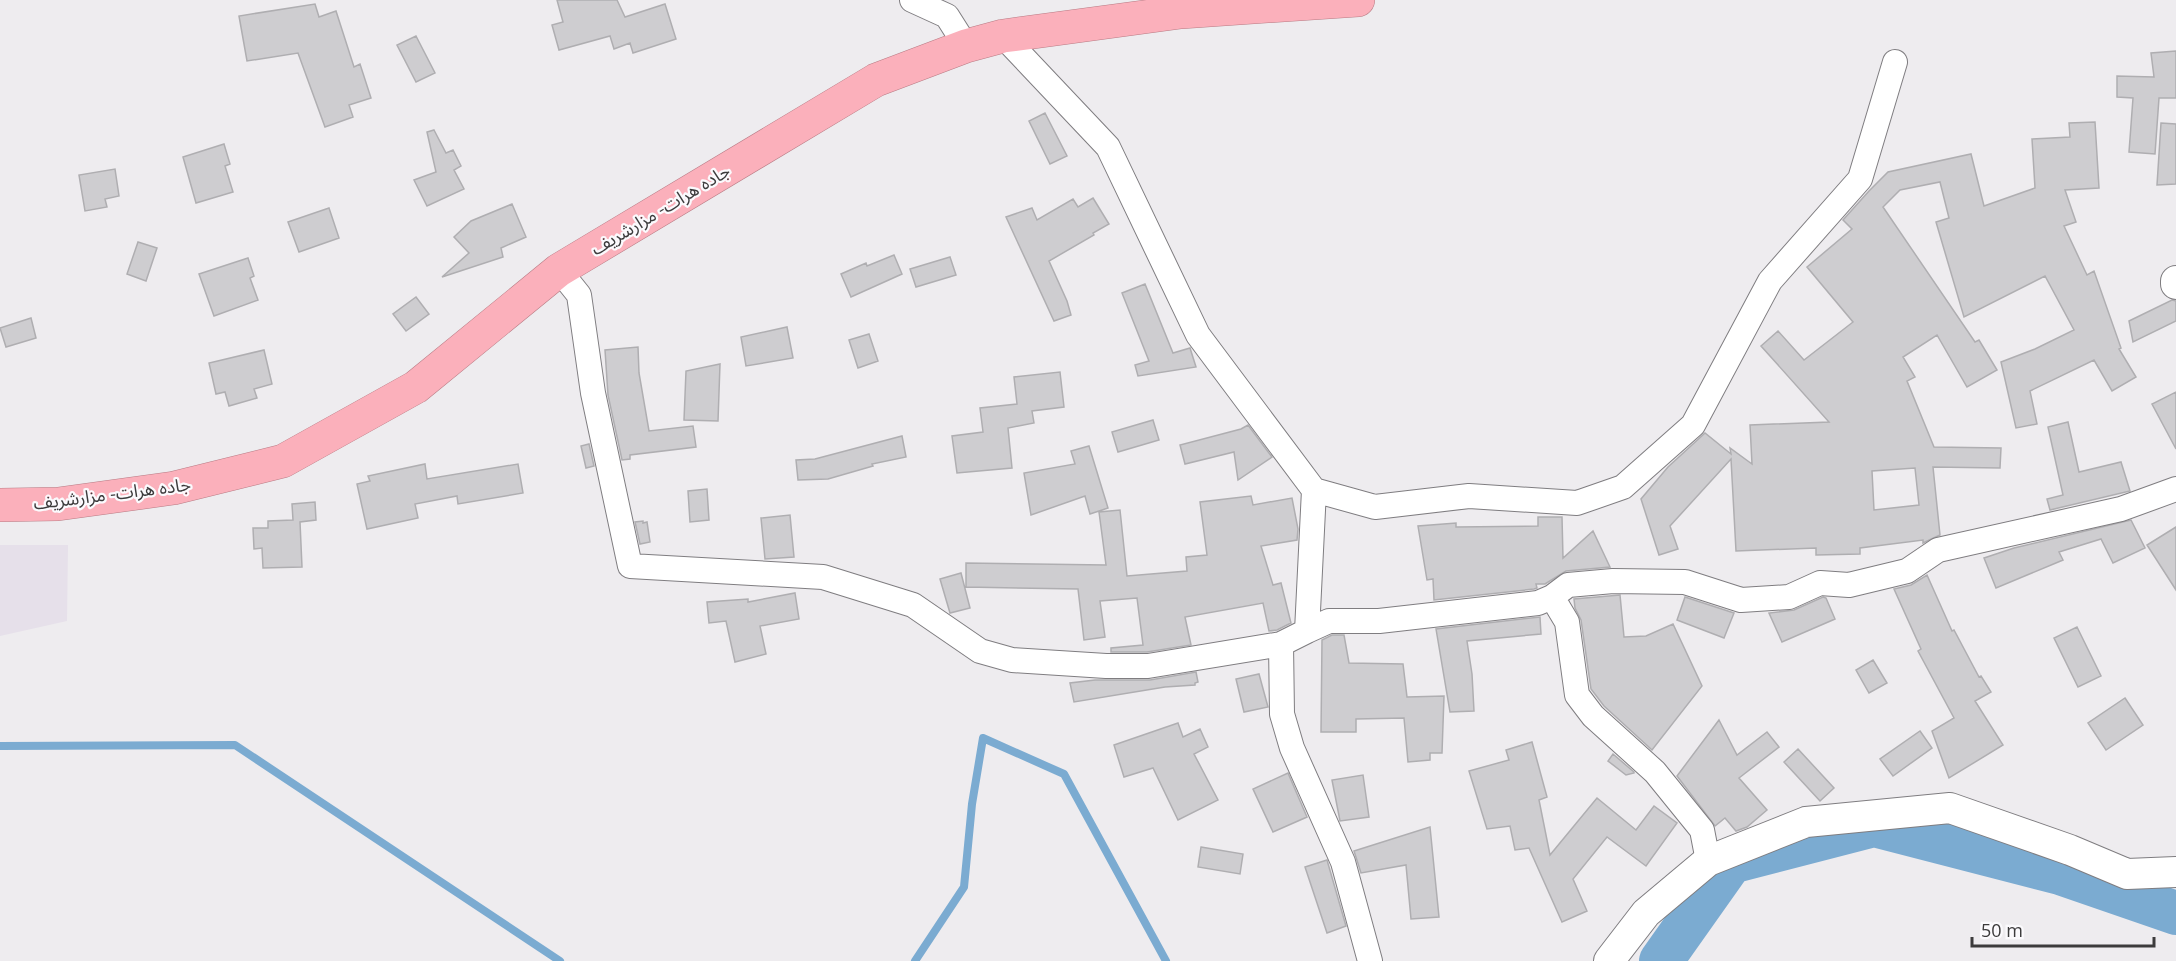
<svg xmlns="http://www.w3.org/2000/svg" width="2176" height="961" font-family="'Open Sans','Noto Sans Arabic',sans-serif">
<rect width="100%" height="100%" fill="#eeecef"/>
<path fill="#e6e0ea" d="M 0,545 L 68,545 L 67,621 L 0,636 Z"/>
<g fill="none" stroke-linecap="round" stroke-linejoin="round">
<path stroke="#7babd1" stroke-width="8" d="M 0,746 L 235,745 L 560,961
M 915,961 L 964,887 L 972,804 L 983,738 L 1064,774 L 1166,961"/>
<path stroke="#7babd1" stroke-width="44" d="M 1661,961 L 1731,862 L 1874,825 L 2060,873 L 2176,913"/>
</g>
<path fill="#cecdd0" stroke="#afaeb1" stroke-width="1.5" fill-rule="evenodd" d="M 557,0 L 617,0 L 625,17 L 665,4 L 676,39 L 633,53 L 630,43 L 614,49 L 610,36 L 559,50 L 552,25 L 563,22 Z
M 315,4 L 319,17 L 336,11 L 354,67 L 360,64 L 371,98 L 349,105 L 353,117 L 325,127 L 298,53 L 247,61 L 239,16 Z
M 416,36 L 435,73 L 416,82 L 397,45 Z
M 2176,51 L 2176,98 L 2159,98 L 2155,154 L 2129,152 L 2133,98 L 2117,97 L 2117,76 L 2154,77 L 2151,53 Z
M 1045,113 L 1067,156 L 1050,164 L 1029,121 Z
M 2095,122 L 2099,188 L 2065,190 L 2076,222 L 2064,226 L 2087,275 L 2094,271 L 2121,348 L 2119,349 L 2136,377 L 2112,391 L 2094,360 L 2030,391 L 2037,424 L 2016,428 L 2001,362 L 2035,349 L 2074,330 L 2045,276 L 1964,317 L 1936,222 L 1949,218 L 1940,182 L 1900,190 L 1883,207 L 1975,342 L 1979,340 L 1997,370 L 1967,387 L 1937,335 L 1903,357 L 1915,377 L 1907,381 L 1934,447 L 2001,448 L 2000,468 L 1933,467 L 1940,535 L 1923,543 L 1923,540 L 1860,548 L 1860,554 L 1816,555 L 1816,548 L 1736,551 L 1731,459 L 1670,526 L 1678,549 L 1659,555 L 1641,499 L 1668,467 L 1705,433 L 1731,454 L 1730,448 L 1752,464 L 1750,425 L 1829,422 L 1761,346 L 1778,331 L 1804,360 L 1853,322 L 1807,267 L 1852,229 L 1843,220 L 1869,191 L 1888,172 L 1971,154 L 1984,206 L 2035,188 L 2032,139 L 2070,137 L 2069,123 ZM 1915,468 L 1919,505 L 1874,510 L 1872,471 Z
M 2161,123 L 2176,124 L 2176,184 L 2157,185 Z
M 434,130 L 446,153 L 453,150 L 461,166 L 454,170 L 464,189 L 427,206 L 414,180 L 436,172 L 427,132 Z
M 224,144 L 230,164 L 225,166 L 233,192 L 196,203 L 183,157 Z
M 115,169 L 119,196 L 105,199 L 107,207 L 85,211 L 79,175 Z
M 1093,198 L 1109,224 L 1093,233 L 1094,235 L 1049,261 L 1067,301 L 1071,315 L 1054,321 L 1006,217 L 1032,208 L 1037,220 L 1073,199 L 1078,207 Z
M 512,204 L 526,237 L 501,248 L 503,257 L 442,277 L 469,253 L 454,237 L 471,221 Z
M 329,208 L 339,238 L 299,252 L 288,222 Z
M 138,242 L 157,248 L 146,281 L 127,274 Z
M 894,255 L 902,274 L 851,297 L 841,274 L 866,263 L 867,266 Z
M 950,257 L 956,275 L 916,287 L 910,269 Z
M 248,258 L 254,276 L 250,278 L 258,300 L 214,316 L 199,274 Z
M 1145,284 L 1173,353 L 1190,348 L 1196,367 L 1138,376 L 1135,365 L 1149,361 L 1122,293 Z
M 416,297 L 429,314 L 406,331 L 393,314 Z
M 2172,300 L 2176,301 L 2176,321 L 2133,342 L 2129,321 Z
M 31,318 L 36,338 L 6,347 L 0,328 Z
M 787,327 L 793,358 L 746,366 L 741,337 Z
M 869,334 L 878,361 L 858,368 L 849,340 Z
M 638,347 L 639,373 L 649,431 L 693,426 L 696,447 L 630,455 L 630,459 L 622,460 L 608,395 L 605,350 Z
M 264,350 L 272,384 L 254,389 L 257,398 L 229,406 L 225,392 L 216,394 L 209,363 Z
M 720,364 L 718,421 L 684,420 L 686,371 Z
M 1060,372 L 1064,407 L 1032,411 L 1034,423 L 1008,428 L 1012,468 L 957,473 L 952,436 L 983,432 L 980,408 L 1017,404 L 1014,377 Z
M 2176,392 L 2176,449 L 2152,404 Z
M 1153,420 L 1159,440 L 1118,452 L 1112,432 Z
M 2068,422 L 2079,472 L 2121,462 L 2130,491 L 2050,510 L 2047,499 L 2063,495 L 2048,427 Z
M 1248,425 L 1272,457 L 1238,480 L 1234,452 L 1185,464 L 1180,445 L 1241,429 Z
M 902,436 L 906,457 L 872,464 L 873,466 L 828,479 L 798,480 L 796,460 L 815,459 Z
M 589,444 L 594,466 L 586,468 L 581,446 Z
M 1089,446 L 1108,508 L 1090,514 L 1085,496 L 1031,515 L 1024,473 L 1075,464 L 1071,451 Z
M 425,464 L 427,479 L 518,464 L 523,493 L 458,504 L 457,496 L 415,504 L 418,518 L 367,529 L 357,484 L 370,481 L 368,476 Z
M 707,489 L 709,520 L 690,522 L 688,491 Z
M 1251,496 L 1253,505 L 1292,498 L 1298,529 L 1297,540 L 1261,546 L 1273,585 L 1281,583 L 1291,623 L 1277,630 L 1269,631 L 1263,603 L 1185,617 L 1191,645 L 1147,652 L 1111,652 L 1111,648 L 1143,645 L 1137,598 L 1100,601 L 1105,637 L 1084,640 L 1078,589 L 966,587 L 966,563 L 1106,565 L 1099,512 L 1120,510 L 1127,576 L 1187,571 L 1186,557 L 1207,555 L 1200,502 Z
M 315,502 L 316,520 L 300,522 L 302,567 L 263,568 L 262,548 L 254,549 L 253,528 L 268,528 L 268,521 L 293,520 L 292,504 Z
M 790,515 L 794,557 L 765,559 L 761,518 Z
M 1538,517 L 1562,517 L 1563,558 L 1593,531 L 1610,567 L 1566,571 L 1545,584 L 1536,584 L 1537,588 L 1534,589 L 1434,600 L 1433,579 L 1427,580 L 1418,526 L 1456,523 L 1456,527 L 1538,526 Z
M 2131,520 L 2145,548 L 2113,563 L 2101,539 L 2059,552 L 2063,560 L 1996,588 L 1984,558 L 2014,548 Z
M 643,521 L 643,523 L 647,522 L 650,542 L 640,544 L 635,522 Z
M 2176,527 L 2176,590 L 2147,545 Z
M 961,573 L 970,608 L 950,613 L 940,579 Z
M 1927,575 L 1952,631 L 1954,630 L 1979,677 L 1981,676 L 1991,692 L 1975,701 L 2003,745 L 1949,778 L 1932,731 L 1954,718 L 1918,651 L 1921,649 L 1894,589 L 1911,585 Z
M 795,593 L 799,619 L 760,626 L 766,654 L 735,662 L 726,621 L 709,623 L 707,602 L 748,599 L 748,602 Z
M 1620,595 L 1624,637 L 1646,636 L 1673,624 L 1702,686 L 1652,750 L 1604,706 L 1591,689 L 1581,620 L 1575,608 L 1574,599 Z
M 1685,597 L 1734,613 L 1724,638 L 1677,620 Z
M 1823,597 L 1826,598 L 1835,619 L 1782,642 L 1769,613 L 1794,610 Z
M 1540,617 L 1541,634 L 1467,641 L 1472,674 L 1474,711 L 1450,712 L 1436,629 Z
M 2077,627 L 2101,676 L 2078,687 L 2054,638 Z
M 1332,635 L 1344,635 L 1349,663 L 1403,664 L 1407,697 L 1444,696 L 1442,753 L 1430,753 L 1430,760 L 1408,762 L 1404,718 L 1356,719 L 1356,732 L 1321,732 L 1322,640 Z
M 1873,660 L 1887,683 L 1869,693 L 1856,670 Z
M 1196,672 L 1198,682 L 1195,683 L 1195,685 L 1165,687 L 1074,702 L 1070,683 L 1095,680 L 1150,680 Z
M 1259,674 L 1268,707 L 1244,712 L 1236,679 Z
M 2125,698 L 2143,725 L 2106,750 L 2088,723 Z
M 1719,720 L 1737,755 L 1767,732 L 1779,747 L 1739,778 L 1767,810 L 1747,827 L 1736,831 L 1725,818 L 1715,826 L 1677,776 Z
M 1178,723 L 1183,737 L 1200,729 L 1208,747 L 1194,754 L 1218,800 L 1178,820 L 1153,768 L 1124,777 L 1114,745 Z
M 1920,731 L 1932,748 L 1893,776 L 1880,759 Z
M 1532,742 L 1547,797 L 1539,800 L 1550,855 L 1597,798 L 1636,830 L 1654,806 L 1677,823 L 1646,866 L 1607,837 L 1573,879 L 1587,911 L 1562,922 L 1529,848 L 1515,850 L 1510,826 L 1487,829 L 1469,771 L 1509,760 L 1506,750 Z
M 1798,749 L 1834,788 L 1820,801 L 1784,762 Z
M 1613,754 L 1634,772 L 1634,773 L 1626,775 L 1608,761 Z
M 1288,773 L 1307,817 L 1273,832 L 1253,789 Z
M 1363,775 L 1369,817 L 1340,821 L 1332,780 Z
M 1430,827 L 1439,917 L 1411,919 L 1406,865 L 1361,873 L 1354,851 Z
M 1201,847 L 1243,854 L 1240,874 L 1198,867 Z
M 1327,860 L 1346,926 L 1327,933 L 1305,867 Z"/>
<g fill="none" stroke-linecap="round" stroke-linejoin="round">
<g stroke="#7f7d80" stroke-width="26">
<path id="minor" d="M 912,0 L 947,16 L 966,46
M 559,270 L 579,295 L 593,393 L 630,566 L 823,577 L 913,605 L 980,651 L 1012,660 L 1106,666 L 1148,666 L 1281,644 L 1307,631 L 1314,490 L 1198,335 L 1108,147 L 1003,36
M 1314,490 L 1375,507 L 1469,496 L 1577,503 L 1623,487 L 1693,425 L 1770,281 L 1860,179 L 1895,62
M 1552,597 L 1567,622 L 1577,695 L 1593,716 L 1655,772 L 1702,830 L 1708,861
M 1307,631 L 1329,621 L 1379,621 L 1538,603 L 1552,597 L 1568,585 L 1613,581 L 1685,582 L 1741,600 L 1789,597 L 1820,583 L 1849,585 L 1907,571 L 1938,550 L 2121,509 L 2176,489
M 1281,644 L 1282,714 L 1292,748 L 1343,862 L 1370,961"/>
</g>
<g stroke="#7f7d80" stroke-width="32">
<path id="tertiary" d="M 2176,281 L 2176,284
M 1609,961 L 1646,913 L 1708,861 L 1806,822 L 1950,808 L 2070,850 L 2127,874 L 2176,872"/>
</g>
<g stroke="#b87b84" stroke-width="34">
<path id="trunk" d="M 0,505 L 58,504 L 174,488 L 283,461 L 416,387 L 559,270 L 876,80 L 966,46 L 1003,36 L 1181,12 L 1358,0"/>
</g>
<use href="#minor" stroke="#fff" stroke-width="24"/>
<use href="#tertiary" stroke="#fff" stroke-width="30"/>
<use href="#trunk" stroke="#fbb0bb" stroke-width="33"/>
</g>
<g text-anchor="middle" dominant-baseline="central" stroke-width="4.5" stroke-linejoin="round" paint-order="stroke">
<g font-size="18" fill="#3c3b3c" stroke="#fbfafd">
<text transform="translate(660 209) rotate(-31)">جاده هرات- مزارشریف</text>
<text transform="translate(112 493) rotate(-7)">جاده هرات- مزارشریف</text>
</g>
</g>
<path d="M1972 937v9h182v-9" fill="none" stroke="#3c3b3c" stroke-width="3"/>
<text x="1981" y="937" font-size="18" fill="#3c3b3c" stroke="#fbfafd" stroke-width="4.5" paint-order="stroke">50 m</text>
</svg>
